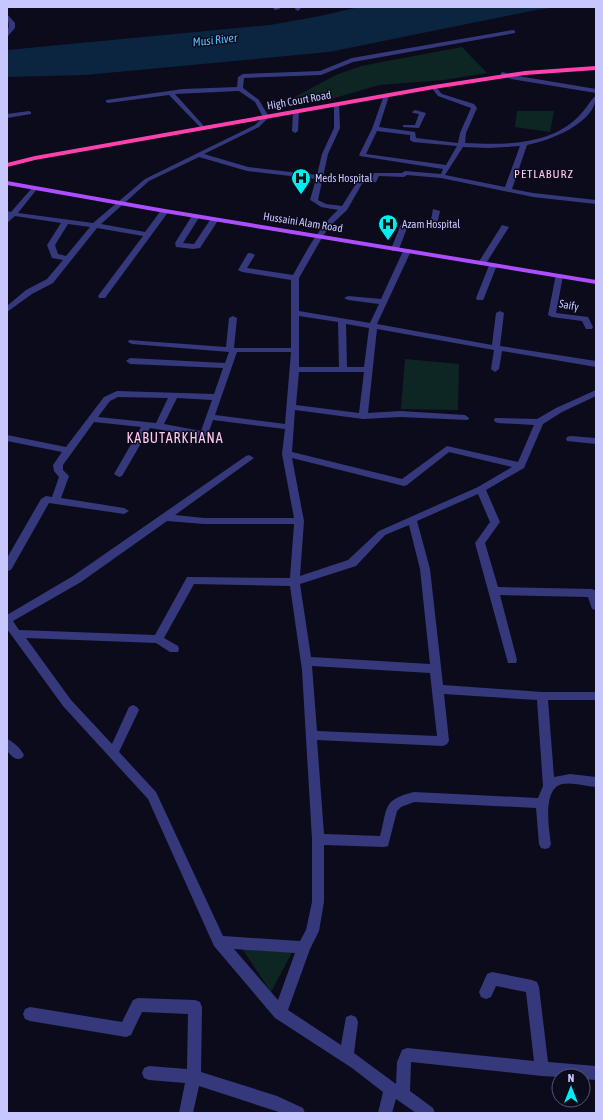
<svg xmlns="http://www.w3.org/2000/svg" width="603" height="1120" font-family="'Asap Condensed',sans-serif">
<rect width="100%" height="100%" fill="#0c0b1c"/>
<path fill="#0e2623" d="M 462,47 L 487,73 L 444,80 L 379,85 L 338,97 L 296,105 L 291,99 L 336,75 L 361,66 Z
M 517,111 L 554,111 L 550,132 L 515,127 Z
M 405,359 L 459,364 L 458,410 L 401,409 Z
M 235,938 L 297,943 L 271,992 Z"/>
<path fill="#0b2440" d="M 359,7 L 559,7 L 536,10 L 329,52 L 85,75 L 7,77 L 7,50 L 270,25 L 320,16 Z"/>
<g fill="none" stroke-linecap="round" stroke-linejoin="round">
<path fill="#35397c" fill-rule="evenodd" d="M 272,7 L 278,7 L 280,9 L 275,10 Z
M 296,7 L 302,7 L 298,11 L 295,9 Z
M 7,14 L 15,23 L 15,28 L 8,36 L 7,31 C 11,25 7,21 7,14 Z
M 513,30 L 515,31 L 515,33 L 353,62 L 321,75 L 244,78 L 243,88 L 259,100 L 269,117 L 259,127 L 204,154 L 248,167 L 317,175 L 322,154 L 334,128 L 334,104 L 339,103 L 340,128 L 328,154 L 318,200 L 326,204 L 342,206 L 359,179 L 371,179 L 374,173 L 402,173 L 405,171 L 441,174 L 443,169 L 360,156 L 359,155 L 372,129 L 384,95 L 389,96 L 379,127 L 415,132 L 416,138 L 458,143 L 460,133 L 471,108 L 438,96 L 431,87 L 434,85 L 442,94 L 474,104 L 477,108 L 466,133 L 465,143 C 502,145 550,146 579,116 C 584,111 589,103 594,97 L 596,96 C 596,123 549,141 527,145 L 512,189 L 533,193 L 596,200 L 596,204 L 533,197 L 441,178 L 407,175 L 404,177 L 379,176 L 376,182 L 363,182 L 347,210 L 331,225 L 323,236 L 299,278 L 299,311 L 370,323 L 379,304 L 348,300 L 344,298 L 348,296 L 381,299 L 403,251 L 407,249 L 410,249 L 411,251 L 377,324 L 492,345 L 496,313 L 500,311 L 504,313 L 500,346 L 596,361 L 596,367 L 502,351 L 499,369 L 495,372 L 491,369 L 494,350 L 377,329 L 368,413 L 400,411 L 465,415 L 469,418 L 468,420 L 400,417 L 363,419 L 295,410 L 292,452 L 402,479 L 447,446 L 518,462 L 534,425 L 498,423 L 495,422 L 494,420 L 495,418 L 537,419 L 556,408 L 596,390 L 596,396 L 562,412 L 543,424 L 524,468 L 486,490 L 500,522 L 485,543 L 498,587 L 592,589 L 596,591 L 596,610 L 592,609 L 588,597 L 500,595 L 517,660 L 516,663 L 508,663 L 475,543 L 490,522 L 478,494 L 417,521 L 430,569 L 443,685 L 542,692 L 596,692 L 596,700 L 548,700 L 554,777 L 570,774 L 596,777 L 596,787 C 585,786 573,782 562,784 C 542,789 549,829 551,844 L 549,848 L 545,849 L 541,848 L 539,844 L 536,808 L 414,802 L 401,807 L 397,811 L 388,846 L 384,847 L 324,845 L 324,902 L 319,931 L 310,949 L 288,1010 L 341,1045 L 346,1017 L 351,1015 L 356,1017 L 358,1022 L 354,1053 L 396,1084 L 397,1062 L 402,1050 L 407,1048 L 534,1061 L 526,992 L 496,986 L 491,997 L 486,999 L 481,997 L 479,992 L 487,974 L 492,972 L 532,980 L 537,982 L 539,987 L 548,1062 L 596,1066 L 596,1080 L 583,1079 L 583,1076 L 559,1076 L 559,1077 L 542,1076 L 411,1062 L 410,1091 L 433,1108 L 435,1113 L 416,1113 L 396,1099 L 392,1113 L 378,1113 L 383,1092 L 352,1068 L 275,1018 L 214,946 L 148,799 L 63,706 L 7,629 L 7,615 L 73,576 L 246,456 L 249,455 L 254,458 L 175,515 L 204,518 L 294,518 L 282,454 L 285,429 L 213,420 L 208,434 L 204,437 L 150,428 L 122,476 L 119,477 L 114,474 L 141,427 L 94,422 L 63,465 L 63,470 L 69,476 L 61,498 L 124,508 L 129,511 L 124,514 L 49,503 L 11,570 L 7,571 L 7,558 L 41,499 L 46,496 L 52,497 L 59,477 L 54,471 L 53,465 L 62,452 L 7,441 L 7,435 L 66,447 L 104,397 L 117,391 L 214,394 L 223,368 L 130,364 L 126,361 L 130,358 L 225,363 L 229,352 L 132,344 L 128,342 L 129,340 L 226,347 L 229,318 L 233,316 L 237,318 L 234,348 L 291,348 L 291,280 L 242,272 L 238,270 L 248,253 L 251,253 L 255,255 L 247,268 L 293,275 C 306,252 318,228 338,210 L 321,207 L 312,201 L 310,200 L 316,179 L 247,171 L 199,157 L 149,181 L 101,224 L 145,232 L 162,209 L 169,211 L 105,298 L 99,298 L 98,296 L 143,236 L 97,228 L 53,283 L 32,294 L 7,312 L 7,306 L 26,290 L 47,279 L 63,260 L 52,258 L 47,245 L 61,223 L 15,216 L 7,223 L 7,211 L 11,212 L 32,188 L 34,187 L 37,189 L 18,213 L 93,223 L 145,179 L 255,125 L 263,117 L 255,102 L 239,91 L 175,94 L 203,125 L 203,127 L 201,128 L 169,95 L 108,103 L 106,102 L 106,100 L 183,89 L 237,87 L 238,77 L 243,74 L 320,71 L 352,58 ZM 377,131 L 410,135 L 410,140 L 413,142 L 457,146 L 446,165 L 366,154 ZM 520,146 L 505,187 L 445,175 L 463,147 L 488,148 ZM 68,224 L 90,227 L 66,256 L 58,254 L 55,245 ZM 299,316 L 338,322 L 339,367 L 299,367 ZM 346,324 L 369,328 L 364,367 L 347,367 ZM 237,352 L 291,352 L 285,424 L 215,415 ZM 299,372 L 364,372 L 359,413 L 296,405 ZM 118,397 L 168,398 L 156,423 L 98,417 L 110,401 ZM 177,398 L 212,400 L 201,431 L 164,424 ZM 449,452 L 512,467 L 478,487 L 379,531 L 348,560 L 300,576 L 304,521 L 292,458 L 404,486 L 407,485 ZM 167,521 L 204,524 L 294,524 L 290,578 L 187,577 L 155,635 L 19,630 L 13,621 L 81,582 ZM 409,525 L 420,569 L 430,664 L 311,657 L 300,584 L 356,566 L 385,535 ZM 194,584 L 290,586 L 302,670 L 312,839 L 312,902 L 306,930 L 300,941 L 223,936 L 156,792 L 119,752 L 139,710 L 137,707 L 133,705 L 129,707 L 112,744 L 71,700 L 26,638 L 156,643 L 170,652 L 178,652 L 179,649 L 178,646 L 164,638 ZM 312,666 L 430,673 L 437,736 L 317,731 ZM 444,694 L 537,700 L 543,786 L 538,798 L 414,792 C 381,800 388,809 380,836 L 324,834 L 317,740 L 443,746 L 447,744 L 449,741 ZM 234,949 L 295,953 L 278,1000 Z
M 503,72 L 512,75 L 596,89 L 596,93 L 511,79 L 501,75 L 501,73 Z
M 296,109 L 299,111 L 298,131 L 295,133 L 292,131 L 293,111 Z
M 415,110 L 426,113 L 419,128 L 403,127 L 403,125 L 415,125 L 419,114 L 413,113 L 412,112 Z
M 29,111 L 31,112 L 31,114 L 7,118 L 7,114 Z
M 433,209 L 440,211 L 436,229 L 407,228 L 399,249 L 395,251 L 392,251 L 391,249 L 401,224 L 430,225 Z
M 193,214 L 200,216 L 183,243 L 194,244 L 212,217 L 219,219 L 200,248 L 193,249 L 176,247 L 175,243 Z
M 502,225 L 509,227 L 485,265 L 479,265 L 478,263 Z
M 490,263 L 493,263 L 497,265 L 484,298 L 483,300 L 477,300 L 476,298 Z
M 556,274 L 559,274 L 563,276 L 556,313 L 588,317 L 593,327 L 592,329 L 586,329 L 582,321 L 552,317 L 548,315 Z
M 570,436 L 596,438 L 596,444 L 567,441 L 566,439 L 567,437 Z
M 7,739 C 14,742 21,749 24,755 L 22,758 C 15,761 12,756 7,751 Z
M 138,998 L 195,1000 L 200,1002 L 202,1007 L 201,1072 L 277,1096 L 303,1108 L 305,1113 L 282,1113 L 199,1086 L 193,1113 L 179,1113 L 185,1083 L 149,1080 L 144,1078 L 142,1073 L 144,1068 L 149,1066 L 187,1069 L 188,1014 L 142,1012 L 131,1035 L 126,1037 L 30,1021 L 25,1019 L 23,1014 L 25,1009 L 30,1007 L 122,1022 L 133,1000 Z"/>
<path fill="#ac4dff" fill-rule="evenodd" d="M 7,181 L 165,209 L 596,280 L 596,284 L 165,213 L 7,185 Z"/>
<path fill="#ff41ad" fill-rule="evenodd" d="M 596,66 L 596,70 L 525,75 L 434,89 L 35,160 L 7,167 L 7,163 L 35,156 L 434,85 L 525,71 Z"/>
</g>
<defs>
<g id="hospital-pin" transform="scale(1)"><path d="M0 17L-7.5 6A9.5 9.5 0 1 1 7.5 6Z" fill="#00eef1" stroke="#0c0b1c"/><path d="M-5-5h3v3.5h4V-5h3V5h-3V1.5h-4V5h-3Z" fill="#111"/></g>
</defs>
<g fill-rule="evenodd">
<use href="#hospital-pin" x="301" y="178"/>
<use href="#hospital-pin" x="388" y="224"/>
</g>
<g text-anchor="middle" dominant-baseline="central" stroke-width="3" stroke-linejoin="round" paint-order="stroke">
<g font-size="11" fill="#c7c6ff" stroke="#0c0b1c">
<text transform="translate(299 100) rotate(-10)">High Court Road</text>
<text transform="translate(303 222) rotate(9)">Hussaini Alam Road</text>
<text transform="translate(569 305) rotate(11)">Saify</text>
</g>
<g font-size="11" fill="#c7c6ff" stroke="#0c0b1c" text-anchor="start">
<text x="315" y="178">Meds Hospital</text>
<text x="402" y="224">Azam Hospital</text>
</g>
<g font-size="12" font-style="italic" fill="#54bfff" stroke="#0c0b1c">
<text transform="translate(215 40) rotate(-6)">Musi River</text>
</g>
<g font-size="12" letter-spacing="1" fill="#ffc8f0" stroke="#0c0b1c">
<text x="544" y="174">PETLABURZ</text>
</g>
<g font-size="14" letter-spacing="1" fill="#ffc8f0" stroke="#0c0b1c">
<text x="175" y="438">KABUTARKHANA</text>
</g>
</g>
<rect width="603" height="1120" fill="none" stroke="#c7c6ff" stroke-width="16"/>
<g transform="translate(571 1088)"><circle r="19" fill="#0c0b1c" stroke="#575677"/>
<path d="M0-3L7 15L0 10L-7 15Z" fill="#00eef1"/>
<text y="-6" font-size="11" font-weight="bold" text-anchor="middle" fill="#c7c6ff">N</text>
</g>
</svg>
